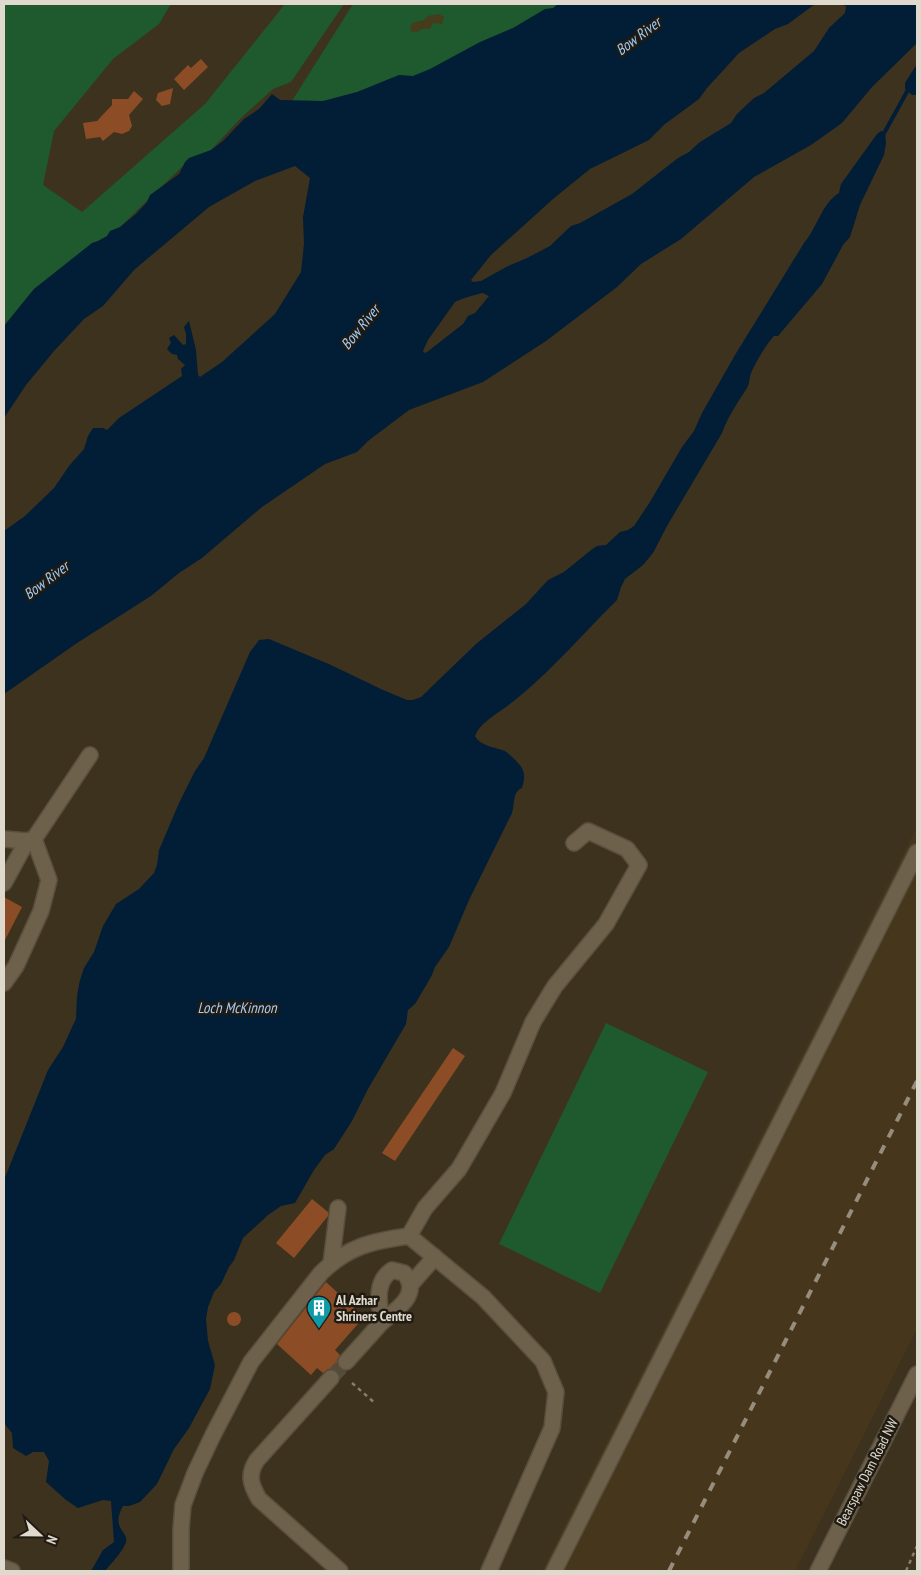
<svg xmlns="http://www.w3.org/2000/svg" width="921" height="1575" font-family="'PT Sans Narrow',sans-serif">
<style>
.built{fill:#46371c}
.green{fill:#1f592e}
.sand{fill:#443c1b}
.water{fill:#021d36;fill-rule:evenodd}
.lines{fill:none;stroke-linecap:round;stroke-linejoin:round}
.stream{stroke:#021d36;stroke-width:4}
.building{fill:#8c4d26}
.minor-tunnel{stroke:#554b38;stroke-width:15;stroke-dasharray:15 8;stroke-linecap:butt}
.minor-casing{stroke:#594f3e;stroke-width:18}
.path{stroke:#877e6e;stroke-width:2.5;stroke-dasharray:4 4;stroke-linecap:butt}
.minor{stroke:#6d614b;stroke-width:15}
.rail{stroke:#968d7d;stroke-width:4;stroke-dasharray:9 9;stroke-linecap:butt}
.labels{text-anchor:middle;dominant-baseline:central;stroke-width:5;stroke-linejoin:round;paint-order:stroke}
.poi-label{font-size:14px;font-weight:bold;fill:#e0d9cd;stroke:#201b12;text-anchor:start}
.street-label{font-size:14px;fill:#e0d9cd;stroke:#201b12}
.water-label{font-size:15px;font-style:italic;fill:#a1ccf9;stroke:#201b12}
</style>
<rect width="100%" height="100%" fill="#3d321e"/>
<polygon class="built" points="917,827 917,1329 795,1571 542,1571"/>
<g class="green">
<polygon points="4,4 171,4 159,24 113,59 54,131 43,185 82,212 205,104 285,4 344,4 291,82 273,89 241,118 211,150 183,166 120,227 34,289 4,326"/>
<polygon points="353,4 582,4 387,99 285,112"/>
<polygon points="606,1023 708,1072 600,1293 499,1244"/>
</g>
<polygon class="sand" points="439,14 444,17 442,24 433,23 430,29 422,29 417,32 412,32 410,29 412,23 424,20 428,16"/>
<g class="water">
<path d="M558 4H815L788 24 775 29 739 53 707 88 699 99 665 124 649 140 590 169 553 199 491 255 471 280 473 282 481 281 508 266 527 258 550 246 571 226 580 223 632 194 678 158 689 152 700 142 731 123 737 114 754 98 764 93 814 51 829 28 845 13 846 6 840 4H917V43L872 87 842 123 811 145 754 177 681 239 641 264 617 287 546 341 483 382 409 410 368 441 357 452 325 464 262 507 202 558 179 573 151 596 77 643 4 694V531L25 516 54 488 69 466 84 449 88 436 93 428H103L107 430 119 418 182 376 181 369 185 365 178 359 177 355 172 354 167 349 171 343 169 338 174 335 183 345 186 344V334L184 327 189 321 196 350 198 375 200 377 222 362 275 314 301 272 304 244 303 217 310 178 295 166 255 181 209 207 134 270 103 306 84 319 54 351 26 385 4 418V326L34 289 92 243 98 241 107 236 110 231 120 227 136 214 147 202 150 195 179 174 185 162 189 158 211 150 223 141 244 119 259 109 272 94 280 100 323 101 357 92 399 75 413 76 430 69 480 42 513 28 545 9 553 8ZM483 293 489 296 475 313 468 316 463 324 427 352 424 353 423 351 428 340 455 302C460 299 477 294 483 293Z"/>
<polygon points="917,64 917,95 912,95 905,89 905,83"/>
<path d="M881 131 885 132 886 143 884 155 860 205 850 237 843 245 822 284 778 336H774C765 346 757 360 751 373 749 378 750 383 747 388 738 402 728 416 722 433L667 526 653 553 643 565 625 579 621 587 617 600 603 614C572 646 541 681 506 707 495 715 480 723 475 736 479 745 493 747 502 750 506 751 509 754 512 757 523 767 527 773 522 788 512 792 515 804 512 813L469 900 449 947 435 967 431 977 415 1004 408 1010 406 1024 368 1089 352 1121 334 1149 325 1155 314 1170 295 1203 281 1206 268 1215 243 1238 234 1260 229 1267 221 1284 214 1292 208 1307 206 1319 208 1341 215 1365 210 1389 189 1428 174 1449 157 1484 140 1502 129 1506H123C110 1529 129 1531 126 1542 124 1550 110 1565 105 1571H91L103 1550 114 1542 111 1501 103 1500 78 1508 66 1500 46 1482 49 1461 44 1452H33L26 1456 13 1448 12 1433 4 1423V1180L48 1070 63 1047 73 1025 76 1019 77 996 80 980 84 968 94 952 103 926 116 904 139 889 154 873 157 865 159 850 179 803 195 771 204 758 250 652 259 640 269 639 331 665 383 690 407 700H413L421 697 476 644 526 604 548 580 564 572 591 550 597 546 606 545 620 532 628 530 634 526 650 502 682 447 694 431 702 413 735 355 804 243C817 228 822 203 839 193L841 184 877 134Z"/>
</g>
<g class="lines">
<polyline class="stream" points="882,137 909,88"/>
</g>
<g class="building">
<polygon points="201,59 208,67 184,90 174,79 188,65 191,68"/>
<polygon points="173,88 170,104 162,106 156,100 158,93"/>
<polygon points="134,91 143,99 129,115 132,126 129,131 122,134 114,132 103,141 100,137 86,139 83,123 97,121 112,105 112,99 128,99"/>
<polygon points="4,897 22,907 4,942"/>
<polygon points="453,1048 465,1056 395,1161 382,1153"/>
<polygon points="312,1199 328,1212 328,1216 294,1258 276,1243"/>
<polygon points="326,1282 364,1317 335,1350 340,1355 337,1360 338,1366 333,1369 328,1369 323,1373 317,1368 311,1375 277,1344"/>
<circle cx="234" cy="1319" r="7"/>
</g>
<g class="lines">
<polyline class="minor-tunnel" points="331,1378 346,1362"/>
<defs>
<g id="minor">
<polyline points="4,839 27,841 34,839 49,880 41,911 16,966 4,983"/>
<polyline points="34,839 90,755"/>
<polyline points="4,883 27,841"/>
<polyline points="409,1236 425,1208 459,1169 503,1093 533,1022 555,986 606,924 639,865 627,849 588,831 574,843"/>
<polyline points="331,1264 338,1208"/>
<path d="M392 1270 404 1273C422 1294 396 1310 382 1322 379 1304 374 1282 392 1270Z"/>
<polyline points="411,1284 435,1257"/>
<polyline points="346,1362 382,1322"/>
<path d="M331 1378 257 1460C247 1475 251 1485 259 1499L340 1571"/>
<polyline points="4,1568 12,1571"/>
<path d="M181 1571V1529L183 1505 195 1473 213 1435 251 1362 321 1273C348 1246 373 1241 409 1236L483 1297 543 1361 556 1392 552 1428 489 1571"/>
<polyline points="554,1571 917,852"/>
<polyline points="818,1571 917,1374"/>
</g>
</defs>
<use href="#minor" class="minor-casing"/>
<g class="path">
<polyline points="352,1383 376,1404"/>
<polyline points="906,1571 917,1546"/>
</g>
<use href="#minor" class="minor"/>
<polyline class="rail" points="669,1571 917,1081"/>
</g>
<defs>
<symbol id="building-pin" viewBox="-11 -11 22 30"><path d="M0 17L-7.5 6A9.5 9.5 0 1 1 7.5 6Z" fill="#0f9aa8" stroke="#201b12"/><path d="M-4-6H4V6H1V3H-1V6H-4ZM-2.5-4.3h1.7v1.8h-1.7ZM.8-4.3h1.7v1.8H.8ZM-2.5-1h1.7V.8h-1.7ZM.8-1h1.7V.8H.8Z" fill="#fff"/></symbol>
</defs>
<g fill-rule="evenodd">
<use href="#building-pin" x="305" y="1294" width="28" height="38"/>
</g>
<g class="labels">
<g class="poi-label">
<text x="336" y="1300">Al Azhar<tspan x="336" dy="16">Shriners Centre</tspan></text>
</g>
<g class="street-label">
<text transform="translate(867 1472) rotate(-63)">Bearspaw Dam Road NW</text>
</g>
<g class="water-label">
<text transform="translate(638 36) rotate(-37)">Bow River</text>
<text transform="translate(360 327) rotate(-51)">Bow River</text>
<text transform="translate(46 580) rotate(-37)">Bow River</text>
<text x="237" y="1007">Loch McKinnon</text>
</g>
</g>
<rect width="921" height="1575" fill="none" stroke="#e0d9cd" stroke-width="10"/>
<g transform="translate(40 1535) rotate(112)" stroke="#201b12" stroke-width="4" paint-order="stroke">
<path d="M0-4L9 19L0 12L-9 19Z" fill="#e0d9cd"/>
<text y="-8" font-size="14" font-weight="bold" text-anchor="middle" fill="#e0d9cd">N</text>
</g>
</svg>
